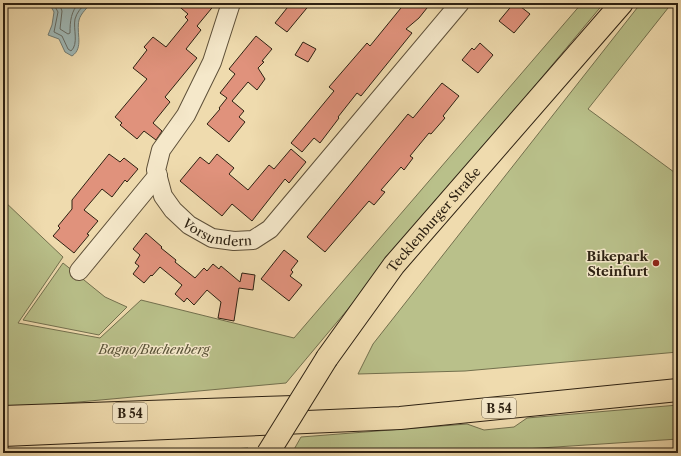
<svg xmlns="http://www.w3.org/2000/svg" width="681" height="456" font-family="'Libre Caslon Text',serif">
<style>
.green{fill:#b9c08a;stroke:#73704e}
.water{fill:#9fb8b6;stroke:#717c74}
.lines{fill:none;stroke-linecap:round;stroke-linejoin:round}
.shore{stroke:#666c64;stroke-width:1}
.building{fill:#e0927c;stroke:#2d2112}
.minor-casing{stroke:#5e5039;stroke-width:20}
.major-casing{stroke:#2d2112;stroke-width:24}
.highway-casing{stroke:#2d2112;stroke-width:24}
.minor{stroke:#f5e8ca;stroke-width:18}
.major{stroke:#efdbae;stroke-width:22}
.highway{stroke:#efdbae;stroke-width:22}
.major-bridge-casing{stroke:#2d2112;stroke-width:24;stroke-linecap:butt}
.major-bridge{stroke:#efdbae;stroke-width:22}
.poi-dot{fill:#8f2418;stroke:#f5e8ca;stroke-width:1.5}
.labels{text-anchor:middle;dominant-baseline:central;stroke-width:3;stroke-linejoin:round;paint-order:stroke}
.shield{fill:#f5e8ca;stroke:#695d49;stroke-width:1}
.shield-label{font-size:12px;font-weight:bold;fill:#2d2112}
.street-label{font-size:13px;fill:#2d2112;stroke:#f5e8ca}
.poi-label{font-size:13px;font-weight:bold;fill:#2d2112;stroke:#f5e8ca;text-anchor:end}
.park-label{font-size:13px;font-style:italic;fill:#575136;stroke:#f5e8ca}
</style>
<rect width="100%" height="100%" fill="#efdbae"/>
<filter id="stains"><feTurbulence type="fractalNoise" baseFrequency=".005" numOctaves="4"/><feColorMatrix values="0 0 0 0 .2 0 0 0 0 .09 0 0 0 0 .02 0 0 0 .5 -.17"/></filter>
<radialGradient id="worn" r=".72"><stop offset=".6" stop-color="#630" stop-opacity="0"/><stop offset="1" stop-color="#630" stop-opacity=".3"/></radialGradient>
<g class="green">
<polygon points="582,3 604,3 286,383 24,407 3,407 3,200 63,257 18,323 100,338 141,300 294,338"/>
<polygon points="641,3 672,3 588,109 678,175 678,352 465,371 358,374 373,344"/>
<polygon points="63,263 105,297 127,307 99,335 23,320"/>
<polygon points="678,405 678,439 464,453 292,453 301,437 467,424 484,430 514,427 527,418"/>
<polygon points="248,448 246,453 173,453"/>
</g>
<path class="water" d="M49 3H92C87 8 81 13 79 20 76 33 84 48 72 56L65 52 59 39 48 35 52 25 54 12Z"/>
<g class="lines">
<g class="shore">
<path d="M53 3 58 12 54 32 62 36 68 49 71 51C79 44 73 29 75 19 77 12 81 8 86 3"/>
<path d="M59 3 62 11 60 29 68 34 70 33C70 21 71 11 79 3"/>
</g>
</g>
<g class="building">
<polygon points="175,3 216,3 197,26 201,30 186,49 197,58 165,97 170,102 153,123 162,131 156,140 144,131 137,139 120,125 122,123 115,117 147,79 133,68 147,50 144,47 153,37 166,47 188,20 185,17 188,14"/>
<polygon points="291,3 311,3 287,32 275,23"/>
<polygon points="405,3 431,3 419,18 406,29 412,33 361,96 357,93 338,117 339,118 320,143 314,138 302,152 291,143 334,91 329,87 367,43 370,46"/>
<polygon points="514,3 516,3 530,14 514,33 499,21"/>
<polygon points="256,36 272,49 262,61 264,62 258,68 265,79 257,90 248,82 232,101 244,111 239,117 245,122 229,142 207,124 220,109 219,108 227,98 220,93 235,74 229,69"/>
<polygon points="303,42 316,49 308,62 295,55"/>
<polygon points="480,43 493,55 478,73 462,60 472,48 474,50"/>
<polygon points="442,83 459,96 443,116 445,118 431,134 429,133 410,156 413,158 404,170 401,167 381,190 385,192 374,205 369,201 325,252 307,237 408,114 413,118"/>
<polygon points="291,149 306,162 289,183 285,179 252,221 232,204 222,216 180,181 200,157 209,164 217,154 234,168 229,174 248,190 269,165 274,169"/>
<polygon points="109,154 120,162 124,158 138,169 127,182 125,180 112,197 102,189 84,210 98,221 87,234 89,235 74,253 53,236 60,228 58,226 72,209 72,200"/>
<polygon points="146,233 162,247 161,248 176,260 175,262 195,278 204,268 207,271 213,264 219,269 221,266 240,282 242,273 255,275 253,290 239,288 234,321 218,318 221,302 207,290 194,305 187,298 184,302 175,294 182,285 160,267 152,276 151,275 144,283 133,274 139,266 135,263 140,255 133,249"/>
<polygon points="284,250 298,261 291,270 293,272 290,276 302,285 289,301 261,279"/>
</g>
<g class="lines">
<defs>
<g id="minor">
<path id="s1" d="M231 3 212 62 186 115 161 150 156 170 163 196 173 210 189 225 212 238 234 241 253 240 270 229 460 3"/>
<polyline points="79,271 158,175"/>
</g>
<g id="major">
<path id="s2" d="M327 358 394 265 622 3"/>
</g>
<g id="highway">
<polyline points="3,417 294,407"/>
<polyline points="3,435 400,418 678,390"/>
</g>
</defs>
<use href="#minor" class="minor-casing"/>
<use href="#major" class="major-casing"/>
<use href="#highway" class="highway-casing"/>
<use href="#minor" class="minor"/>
<use href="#major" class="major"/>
<use href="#highway" class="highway"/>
<defs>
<polyline id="major-bridge" points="268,453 327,358"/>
</defs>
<use href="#major-bridge" class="major-bridge-casing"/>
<use href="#major-bridge" class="major-bridge"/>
</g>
<circle class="poi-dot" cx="656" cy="263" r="4"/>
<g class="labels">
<g class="shield">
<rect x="482" y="398" width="34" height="20" rx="3"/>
<rect x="113" y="403" width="34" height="20" rx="3"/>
</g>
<g class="shield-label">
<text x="499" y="408">B 54</text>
<text x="130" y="413">B 54</text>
</g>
<g class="street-label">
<text stroke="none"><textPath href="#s2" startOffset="175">Tecklenburger Straße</textPath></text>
<text stroke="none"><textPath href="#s1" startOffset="281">Vorsundern</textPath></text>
</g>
<g class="poi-label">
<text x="648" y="256">Bikepark<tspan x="648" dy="15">Steinfurt</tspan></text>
</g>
<g class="park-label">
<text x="154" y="349">Bagno/Buchenberg</text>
</g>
</g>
<rect width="681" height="456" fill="none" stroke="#efdbae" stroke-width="16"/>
<rect x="4" y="4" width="673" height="448" fill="none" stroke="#2d2112" stroke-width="2"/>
<rect x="8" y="8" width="665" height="440" fill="none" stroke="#2d2112"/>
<rect width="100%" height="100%" filter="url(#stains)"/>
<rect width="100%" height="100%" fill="url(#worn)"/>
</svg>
